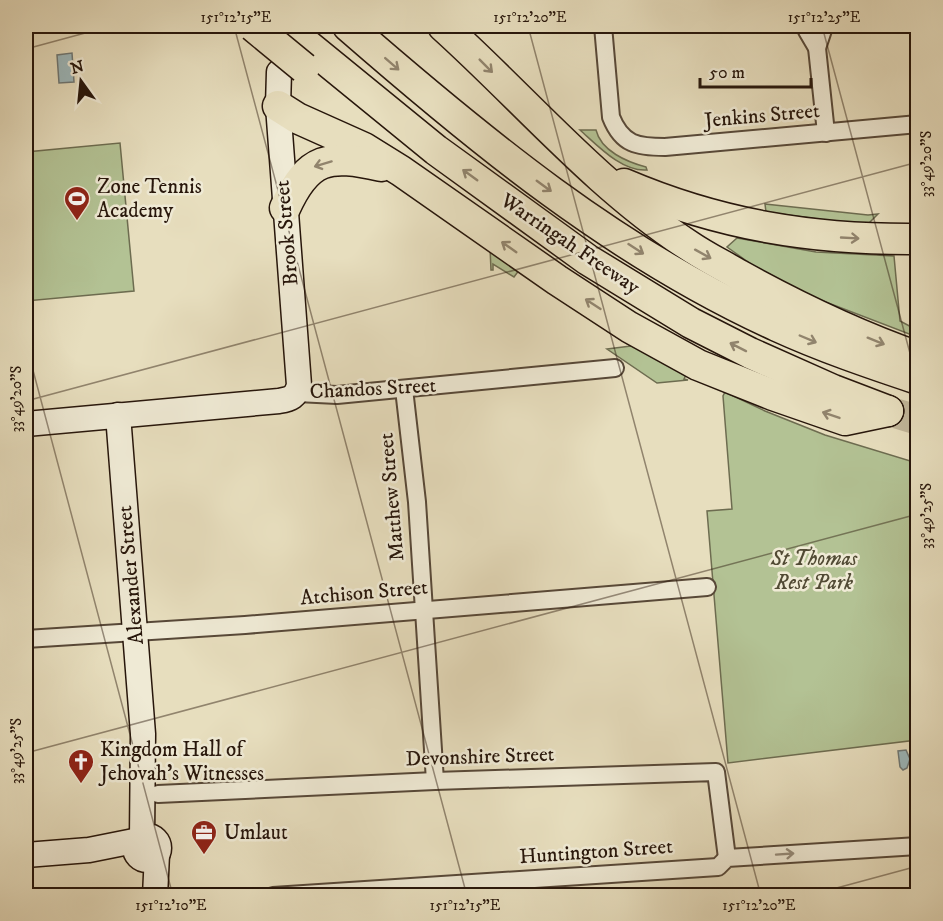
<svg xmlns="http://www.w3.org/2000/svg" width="943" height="921" font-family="'IM FELL DW Pica',serif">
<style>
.green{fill:#b3c294;stroke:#6d6c50;stroke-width:1.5}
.water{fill:#9db9bd;stroke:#6e7876;stroke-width:1.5}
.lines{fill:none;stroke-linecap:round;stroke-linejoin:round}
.highway-tunnel{stroke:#c1b69a;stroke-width:30;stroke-dasharray:30 15;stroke-linecap:butt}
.street-casing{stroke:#574838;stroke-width:20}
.secondary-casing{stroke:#27160b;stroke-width:27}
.highway-casing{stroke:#27160b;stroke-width:33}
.street{stroke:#efead5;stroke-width:16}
.secondary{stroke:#efead5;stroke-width:24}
.highway{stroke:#e7debe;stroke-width:30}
.highway-bridge-casing{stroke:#27160b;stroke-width:33;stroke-linecap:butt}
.highway-bridge{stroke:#e7debe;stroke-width:30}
.oneway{stroke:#91846d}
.oneway2{stroke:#958b7a}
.ticks{fill:none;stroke:#27160b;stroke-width:1.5;stroke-opacity:0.45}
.labels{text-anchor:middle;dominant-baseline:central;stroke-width:5;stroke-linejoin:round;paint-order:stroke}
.street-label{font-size:21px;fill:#27160b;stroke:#efead5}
.poi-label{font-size:21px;fill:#27160b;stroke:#efead5;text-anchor:start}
.park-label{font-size:21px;font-style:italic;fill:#514a34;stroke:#efead5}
.neatline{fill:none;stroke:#27160b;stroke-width:2}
.ticks-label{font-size:15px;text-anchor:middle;fill:#27160b}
</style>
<rect width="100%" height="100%" fill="#e7debe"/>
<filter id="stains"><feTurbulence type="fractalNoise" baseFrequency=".00333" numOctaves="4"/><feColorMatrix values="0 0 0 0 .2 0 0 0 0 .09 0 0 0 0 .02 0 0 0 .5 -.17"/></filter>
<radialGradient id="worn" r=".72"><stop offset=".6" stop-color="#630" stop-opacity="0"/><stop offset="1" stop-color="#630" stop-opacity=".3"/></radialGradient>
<g class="green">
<path d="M580 130H596C601 151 627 162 646 167L647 170C622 172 598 146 580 130Z"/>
<polygon points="120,143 134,291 26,301 26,152"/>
<polygon points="765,204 868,215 878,214 868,224 854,224 766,212"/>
<polygon points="737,238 816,252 894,256 900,321 917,330 917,337 810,296 762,272 727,247"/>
<polygon points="490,248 520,269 514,277 493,264 493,270 491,270"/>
<polygon points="611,325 687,373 684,379 688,380 657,383 607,349 631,346 607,331"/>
<polygon points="725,392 765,411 825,435 917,463 917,740 728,763 707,511 732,509 723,396"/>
</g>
<g class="water">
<polygon points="72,53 74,82 59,83 57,55"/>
<polygon points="906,750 910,759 907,768 903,770 900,767 898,751"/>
</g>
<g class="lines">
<polyline class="highway-tunnel" points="888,411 918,420"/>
<defs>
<g id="street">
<path d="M603 26 611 117C622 145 638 147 665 147L918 124"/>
<polyline points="807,26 807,31 817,48 826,133"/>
<polyline points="817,48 823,30 823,26"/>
<polyline points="404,389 417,502 435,781"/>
<polyline points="297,393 337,395 615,368"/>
<polyline points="26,639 245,625 707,587"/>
<polyline points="158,794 435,781 716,772 727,858"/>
<polyline points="273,896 718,867 727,858 918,846"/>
</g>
<g id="secondary">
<polyline points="118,415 143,734 142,838"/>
<path d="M26 424 279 401C291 399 296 397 299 385L278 106 279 72"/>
<circle cx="147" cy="848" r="12"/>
<polyline points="26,855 89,850 139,840"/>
<polyline points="155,896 157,854"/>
</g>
<g id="highway">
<polyline points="284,26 436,150 588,260 691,323 750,353 833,390 888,411"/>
<path d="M348 26C480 141 616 253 777 326 823 347 870 363 918 379"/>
<path d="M443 26C523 98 597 186 688 245 704 256 722 265 739 275 797 307 855 335 918 357"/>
<polyline points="278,106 297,118 364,148 401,171 557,280 629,327 698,365 773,395 845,420 888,411"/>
<path d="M624 184C720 225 813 240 918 239"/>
<path d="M285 208C308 157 329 154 381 166"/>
</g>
</defs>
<use href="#street" class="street-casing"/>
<use href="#secondary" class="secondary-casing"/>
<use href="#highway" class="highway-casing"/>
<use href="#street" class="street"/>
<use href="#secondary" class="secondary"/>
<use href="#highway" class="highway"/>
<defs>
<polyline id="highway-bridge" points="253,26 304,68"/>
</defs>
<use href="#highway-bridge" class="highway-bridge-casing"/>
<use href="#highway-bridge" class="highway-bridge"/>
</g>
<defs><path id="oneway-shaft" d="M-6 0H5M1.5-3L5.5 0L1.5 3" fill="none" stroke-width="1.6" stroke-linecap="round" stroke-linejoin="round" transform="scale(1.5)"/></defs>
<g class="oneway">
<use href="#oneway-shaft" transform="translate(392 64) rotate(41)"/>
<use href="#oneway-shaft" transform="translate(486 66) rotate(45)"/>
<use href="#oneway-shaft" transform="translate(323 164) rotate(163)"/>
<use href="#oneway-shaft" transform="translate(470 175) rotate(-144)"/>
<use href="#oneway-shaft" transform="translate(544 186) rotate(36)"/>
<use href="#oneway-shaft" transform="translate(850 238) rotate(3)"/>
<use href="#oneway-shaft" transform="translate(509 247) rotate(-145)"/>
<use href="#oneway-shaft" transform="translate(636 249) rotate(33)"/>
<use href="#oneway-shaft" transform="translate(703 254) rotate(29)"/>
<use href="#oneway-shaft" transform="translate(593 304) rotate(-147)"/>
<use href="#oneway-shaft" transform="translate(808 339) rotate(23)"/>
<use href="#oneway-shaft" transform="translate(876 341) rotate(22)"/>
<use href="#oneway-shaft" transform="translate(738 347) rotate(-153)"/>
<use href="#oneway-shaft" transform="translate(831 415) rotate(-161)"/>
</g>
<use class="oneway2" href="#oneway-shaft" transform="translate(785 854) rotate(-4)"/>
<path class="ticks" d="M234 26 467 896M528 26 761 896M822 26 918 383M26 49 111 26M26 344 173 896M26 401 918 162M26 753 918 514M807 896 918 866"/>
<defs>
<symbol id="stadium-pin" viewBox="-11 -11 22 30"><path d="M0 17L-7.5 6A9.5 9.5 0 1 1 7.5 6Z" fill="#8f2418" stroke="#efead5"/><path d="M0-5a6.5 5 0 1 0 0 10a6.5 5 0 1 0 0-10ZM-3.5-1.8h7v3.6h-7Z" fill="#fff"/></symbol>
<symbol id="church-pin" viewBox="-11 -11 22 30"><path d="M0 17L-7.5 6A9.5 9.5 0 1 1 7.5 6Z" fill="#8f2418" stroke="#efead5"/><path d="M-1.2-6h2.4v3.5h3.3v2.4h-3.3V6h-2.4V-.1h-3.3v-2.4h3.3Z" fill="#fff"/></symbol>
<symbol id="office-pin" viewBox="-11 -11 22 30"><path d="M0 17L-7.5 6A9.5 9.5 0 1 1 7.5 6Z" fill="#8f2418" stroke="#efead5"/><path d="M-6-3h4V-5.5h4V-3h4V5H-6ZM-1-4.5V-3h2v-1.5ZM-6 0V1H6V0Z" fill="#fff"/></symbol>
</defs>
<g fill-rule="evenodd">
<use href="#stadium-pin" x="62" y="184" width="30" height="40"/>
<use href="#church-pin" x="66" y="747" width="30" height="40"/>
<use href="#office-pin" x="189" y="818" width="30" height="40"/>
</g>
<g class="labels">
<g class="street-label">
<text transform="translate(762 116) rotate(-5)">Jenkins Street</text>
<text transform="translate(287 233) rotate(-95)">Brook Street</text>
<text transform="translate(570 244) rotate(34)">Warringah Freeway</text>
<text transform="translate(373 389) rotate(-3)">Chandos Street</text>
<text transform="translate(392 497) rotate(-95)">Matthew Street</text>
<text transform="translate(131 575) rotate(-95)">Alexander Street</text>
<text transform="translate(364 593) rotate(-5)">Atchison Street</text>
<text transform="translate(480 757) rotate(-2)">Devonshire Street</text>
<text transform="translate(596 852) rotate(-4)">Huntington Street</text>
</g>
<g class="poi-label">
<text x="97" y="187">Zone Tennis<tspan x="97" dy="24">Academy</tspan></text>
<text x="100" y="750">Kingdom Hall of<tspan x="100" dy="24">Jehovah's Witnesses</tspan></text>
<text x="224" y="833">Umlaut</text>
</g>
<g class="park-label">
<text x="814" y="559">St Thomas<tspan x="814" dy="24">Rest Park</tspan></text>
</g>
</g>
<rect width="943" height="921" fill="none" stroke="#e7debe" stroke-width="66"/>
<g transform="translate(81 81) rotate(345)" stroke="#efead5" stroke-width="4.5" paint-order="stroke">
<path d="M0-4.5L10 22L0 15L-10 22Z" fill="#27160b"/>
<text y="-9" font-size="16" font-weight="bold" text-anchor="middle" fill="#27160b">N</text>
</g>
<path d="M700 78v9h111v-9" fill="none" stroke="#27160b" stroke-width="3"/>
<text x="709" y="78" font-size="18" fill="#27160b" stroke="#efead5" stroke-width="4.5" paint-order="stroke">50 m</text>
<rect x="33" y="33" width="877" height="855" class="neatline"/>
<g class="ticks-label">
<text x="236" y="22">151°12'15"E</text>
<text x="530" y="22">151°12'20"E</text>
<text x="824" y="22">151°12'25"E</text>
<text transform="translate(926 164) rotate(-90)" y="5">33°49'20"S</text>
<text transform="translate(16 399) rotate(-90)" y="5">33°49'20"S</text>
<text transform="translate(926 516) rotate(-90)" y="5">33°49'25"S</text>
<text transform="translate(16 751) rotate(-90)" y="5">33°49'25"S</text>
<text x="171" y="910">151°12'10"E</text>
<text x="465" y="910">151°12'15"E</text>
<text x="759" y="910">151°12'20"E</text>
</g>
<rect width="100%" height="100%" filter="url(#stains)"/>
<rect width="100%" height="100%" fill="url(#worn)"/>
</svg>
